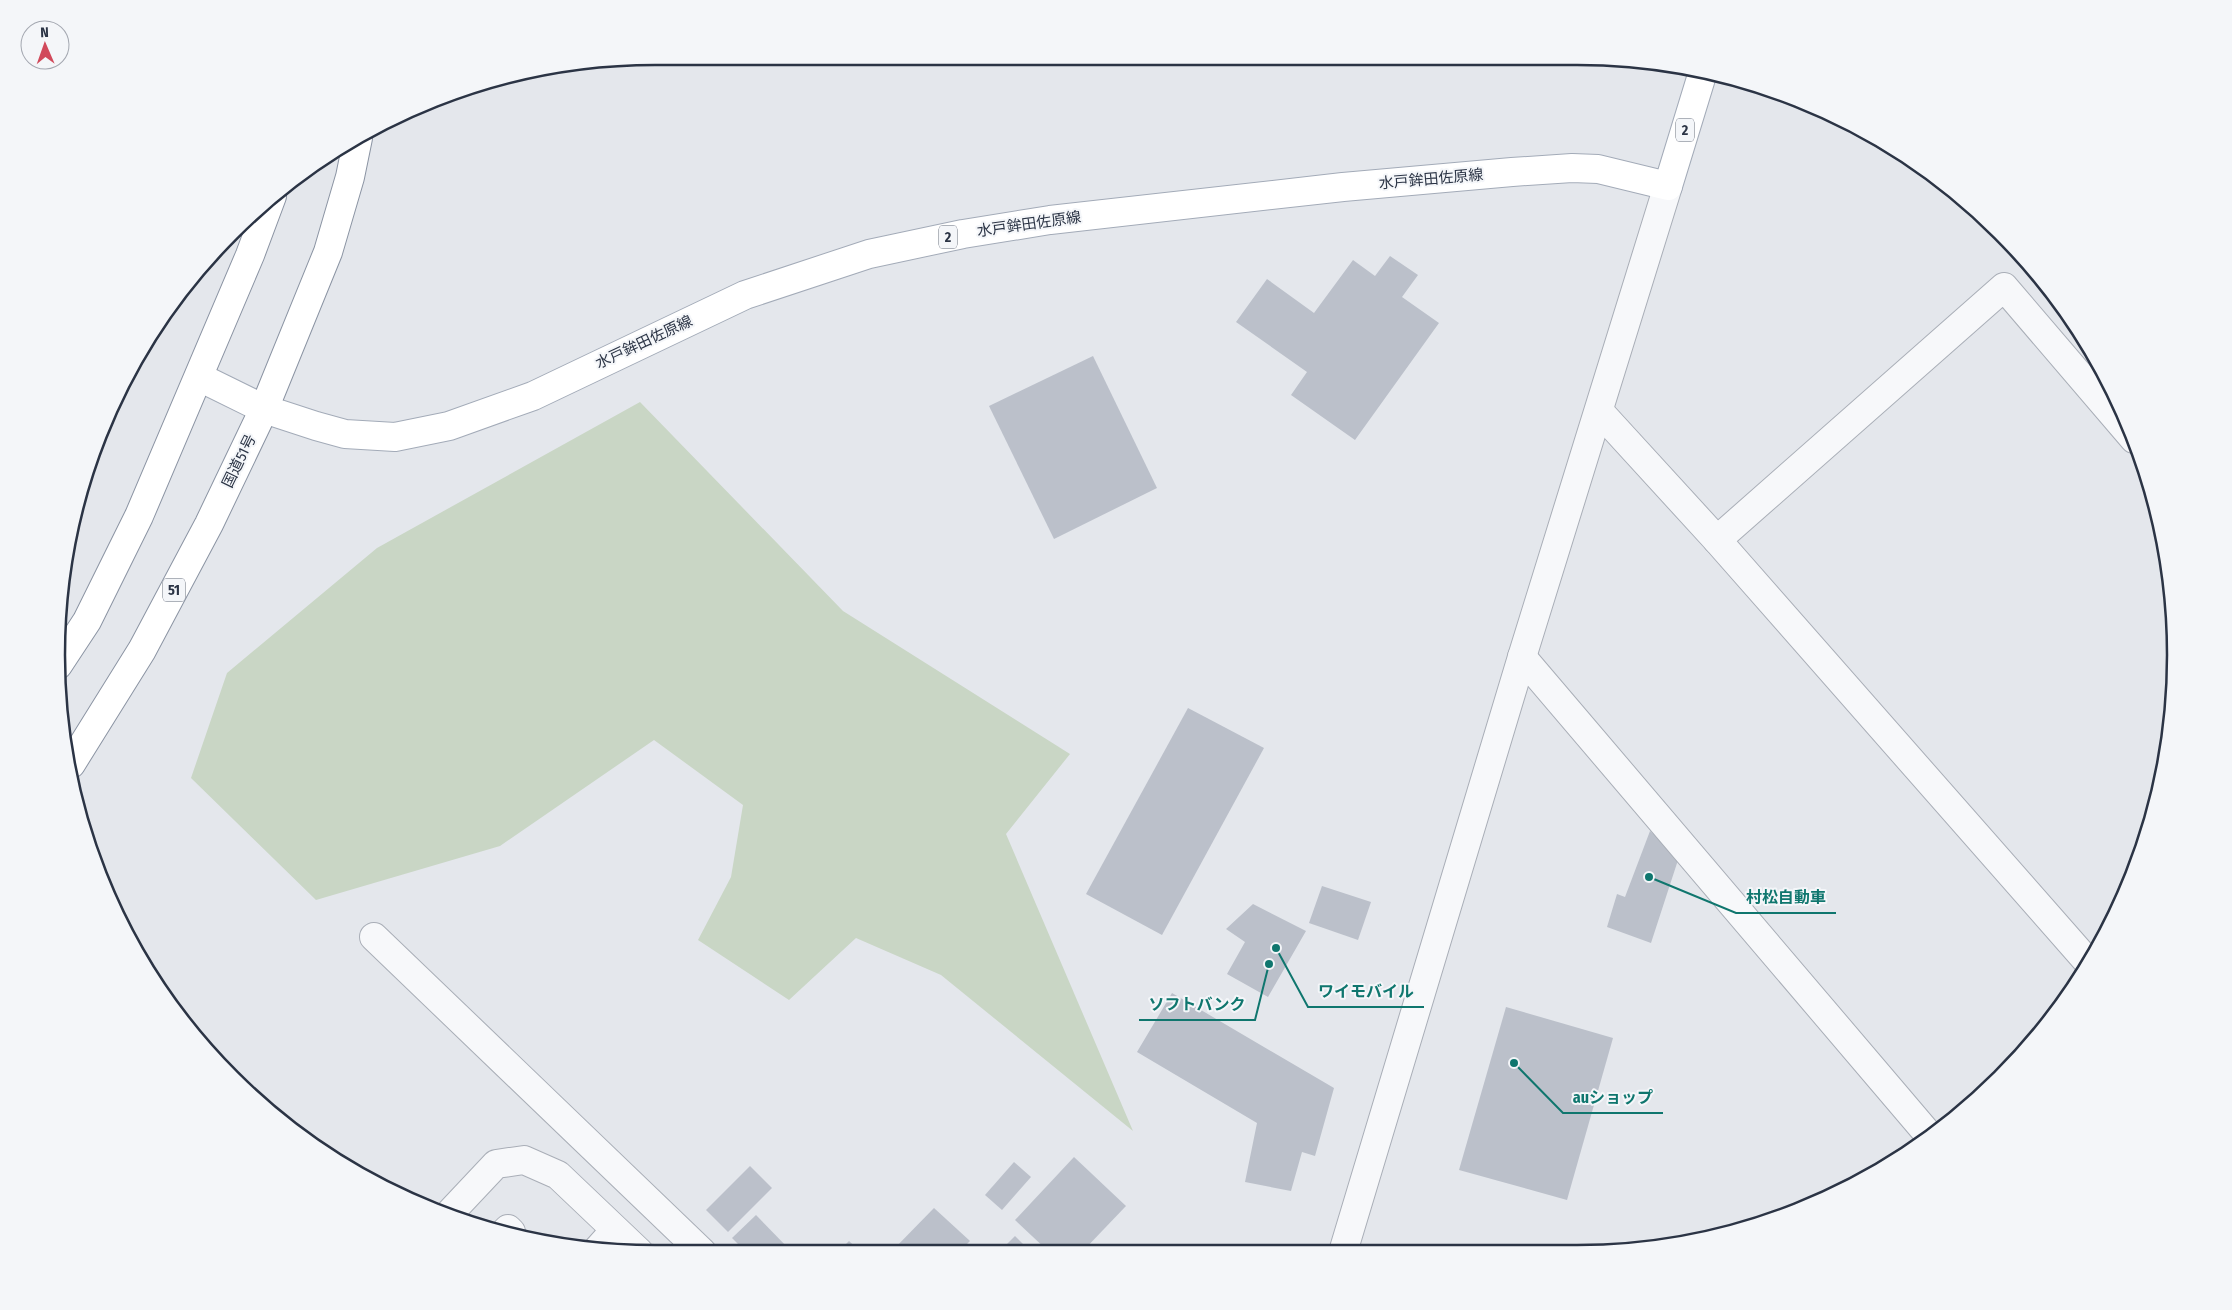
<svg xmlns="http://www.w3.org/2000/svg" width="2232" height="1310" font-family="'Fira Sans Condensed','Noto Sans JP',sans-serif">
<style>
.green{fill:#c9d6c5}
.building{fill:#bbc0ca}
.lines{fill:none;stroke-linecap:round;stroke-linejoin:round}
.minor-casing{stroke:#a9aeb7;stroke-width:30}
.major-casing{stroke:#a3abb8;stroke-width:30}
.highway-casing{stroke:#8b94a3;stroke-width:30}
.minor{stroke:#f7f8fa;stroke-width:28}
.major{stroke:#fff;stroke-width:28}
.highway{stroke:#fff;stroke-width:28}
.labels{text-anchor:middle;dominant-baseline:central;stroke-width:4;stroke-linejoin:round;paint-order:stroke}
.shield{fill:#f4f6f9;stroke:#676e7b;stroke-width:1}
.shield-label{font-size:14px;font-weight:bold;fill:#2b3445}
.street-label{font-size:15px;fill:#2b3445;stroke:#f4f6f9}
.rim{fill:none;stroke:#2b3445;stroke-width:2.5}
.leader{fill:none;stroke:#0f766e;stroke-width:2}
.callout-dot{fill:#0f766e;stroke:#f4f6f9;stroke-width:2}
.callout-label{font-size:16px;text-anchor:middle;font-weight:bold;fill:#0f766e;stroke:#f4f6f9;stroke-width:4;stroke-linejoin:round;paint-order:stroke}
</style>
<rect width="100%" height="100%" fill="#e4e7ec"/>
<polygon class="green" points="640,402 843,611 1070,754 1006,834 1133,1131 941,975 856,938 789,1000 698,940 731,877 743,805 654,740 500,846 316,900 191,778 227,673 377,548"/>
<g class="building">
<polygon points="1390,256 1418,275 1402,297 1439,323 1355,440 1291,395 1307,372 1236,322 1267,279 1314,313 1353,260 1375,276"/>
<polygon points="1093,356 1157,488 1054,539 989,406"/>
<polygon points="1188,708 1264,748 1162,935 1086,894"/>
<polygon points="1650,831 1679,857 1651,943 1607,927 1617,894 1625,897"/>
<polygon points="1322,886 1371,902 1358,940 1309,923"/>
<polygon points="1253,904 1306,931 1268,997 1227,974 1245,942 1226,929"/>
<polygon points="1172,993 1334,1088 1315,1156 1302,1152 1291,1191 1245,1182 1257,1123 1137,1052"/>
<polygon points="1506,1007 1613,1038 1567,1200 1459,1170"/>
<polygon points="1074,1157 1126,1206 1082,1252 1049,1252 1015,1220"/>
<polygon points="1014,1162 1031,1177 1002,1210 985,1195"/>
<polygon points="750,1166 772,1188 728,1232 706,1210"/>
<polygon points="934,1208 970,1241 959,1252 891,1252"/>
<polygon points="756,1215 792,1252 746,1252 732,1238"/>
<polygon points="1015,1236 1031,1252 999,1252"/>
<polygon points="849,1241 861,1252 838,1252"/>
</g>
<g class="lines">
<defs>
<g id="minor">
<polyline points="1599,411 1717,540 2088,962"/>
<polyline points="1717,540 2004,287 2134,439"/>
<polyline points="1522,657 1928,1134"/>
<polyline points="374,937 702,1252"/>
<polyline points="448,1215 496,1164 524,1160 558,1175 639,1252"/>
<polyline points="506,1231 508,1229 511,1232"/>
<polyline points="598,1249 615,1230"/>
<polyline points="1343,1252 1522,657 1668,186"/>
</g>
<polyline id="major" points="199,377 264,409 316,426 345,434 395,437 449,426 533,396 745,295 869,254 963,234 1050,220 1343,187 1512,172 1572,168 1598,169 1668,186 1702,75"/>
<g id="highway">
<polyline points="58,665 87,621 139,516 250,255 272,196"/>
<polyline points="71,764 142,650 209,524 264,409 328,252 350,177 358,138"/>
</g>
</defs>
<use href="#minor" class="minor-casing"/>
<use href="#major" class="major-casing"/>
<use href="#highway" class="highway-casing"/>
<use href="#minor" class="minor"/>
<use href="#major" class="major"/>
<use href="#highway" class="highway"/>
</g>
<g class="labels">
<g class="shield">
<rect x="1676" y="118.5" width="18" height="23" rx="4"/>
<rect x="939" y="225.5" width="18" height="23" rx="4"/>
<rect x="163" y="578.5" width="22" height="23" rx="4"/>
</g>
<g class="shield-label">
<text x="1685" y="130">2</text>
<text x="948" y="237">2</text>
<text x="174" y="590">51</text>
</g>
<g class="street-label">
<text transform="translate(1431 179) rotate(-5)">水戸鉾田佐原線</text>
<text transform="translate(1029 224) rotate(-8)">水戸鉾田佐原線</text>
<text transform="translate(644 342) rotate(-25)">水戸鉾田佐原線</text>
<text transform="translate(239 461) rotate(-64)">国道51号</text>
</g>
</g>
<path d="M0 0H2232V1310H0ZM655 65H1577A590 590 0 0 1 2167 655V655A590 590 0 0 1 1577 1245H655A590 590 0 0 1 65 655V655A590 590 0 0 1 655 65Z" fill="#f4f6f9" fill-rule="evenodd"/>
<path class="rim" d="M655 65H1577A590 590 0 0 1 2167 655V655A590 590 0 0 1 1577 1245H655A590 590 0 0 1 65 655V655A590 590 0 0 1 655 65Z"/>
<path class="leader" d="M1649 877L1736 913H1836M1276 948L1308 1007H1424M1269 964L1255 1020H1139M1514 1063L1563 1113H1663"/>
<g class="callout-dot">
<circle cx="1649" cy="877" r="5"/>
<circle cx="1276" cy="948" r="5"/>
<circle cx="1269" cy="964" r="5"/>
<circle cx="1514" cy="1063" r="5"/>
</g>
<g class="callout-label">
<text x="1786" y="903">村松自動車</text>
<text x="1366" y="997">ワイモバイル</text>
<text x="1197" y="1010">ソフトバンク</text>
<text x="1613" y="1103">auショップ</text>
</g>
<g transform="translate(45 45) rotate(358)"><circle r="24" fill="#f4f6f9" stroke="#a4a8b1"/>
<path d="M0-4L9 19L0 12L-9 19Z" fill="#d1495b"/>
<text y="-8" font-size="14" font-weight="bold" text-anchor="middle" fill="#2b3445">N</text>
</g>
</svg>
